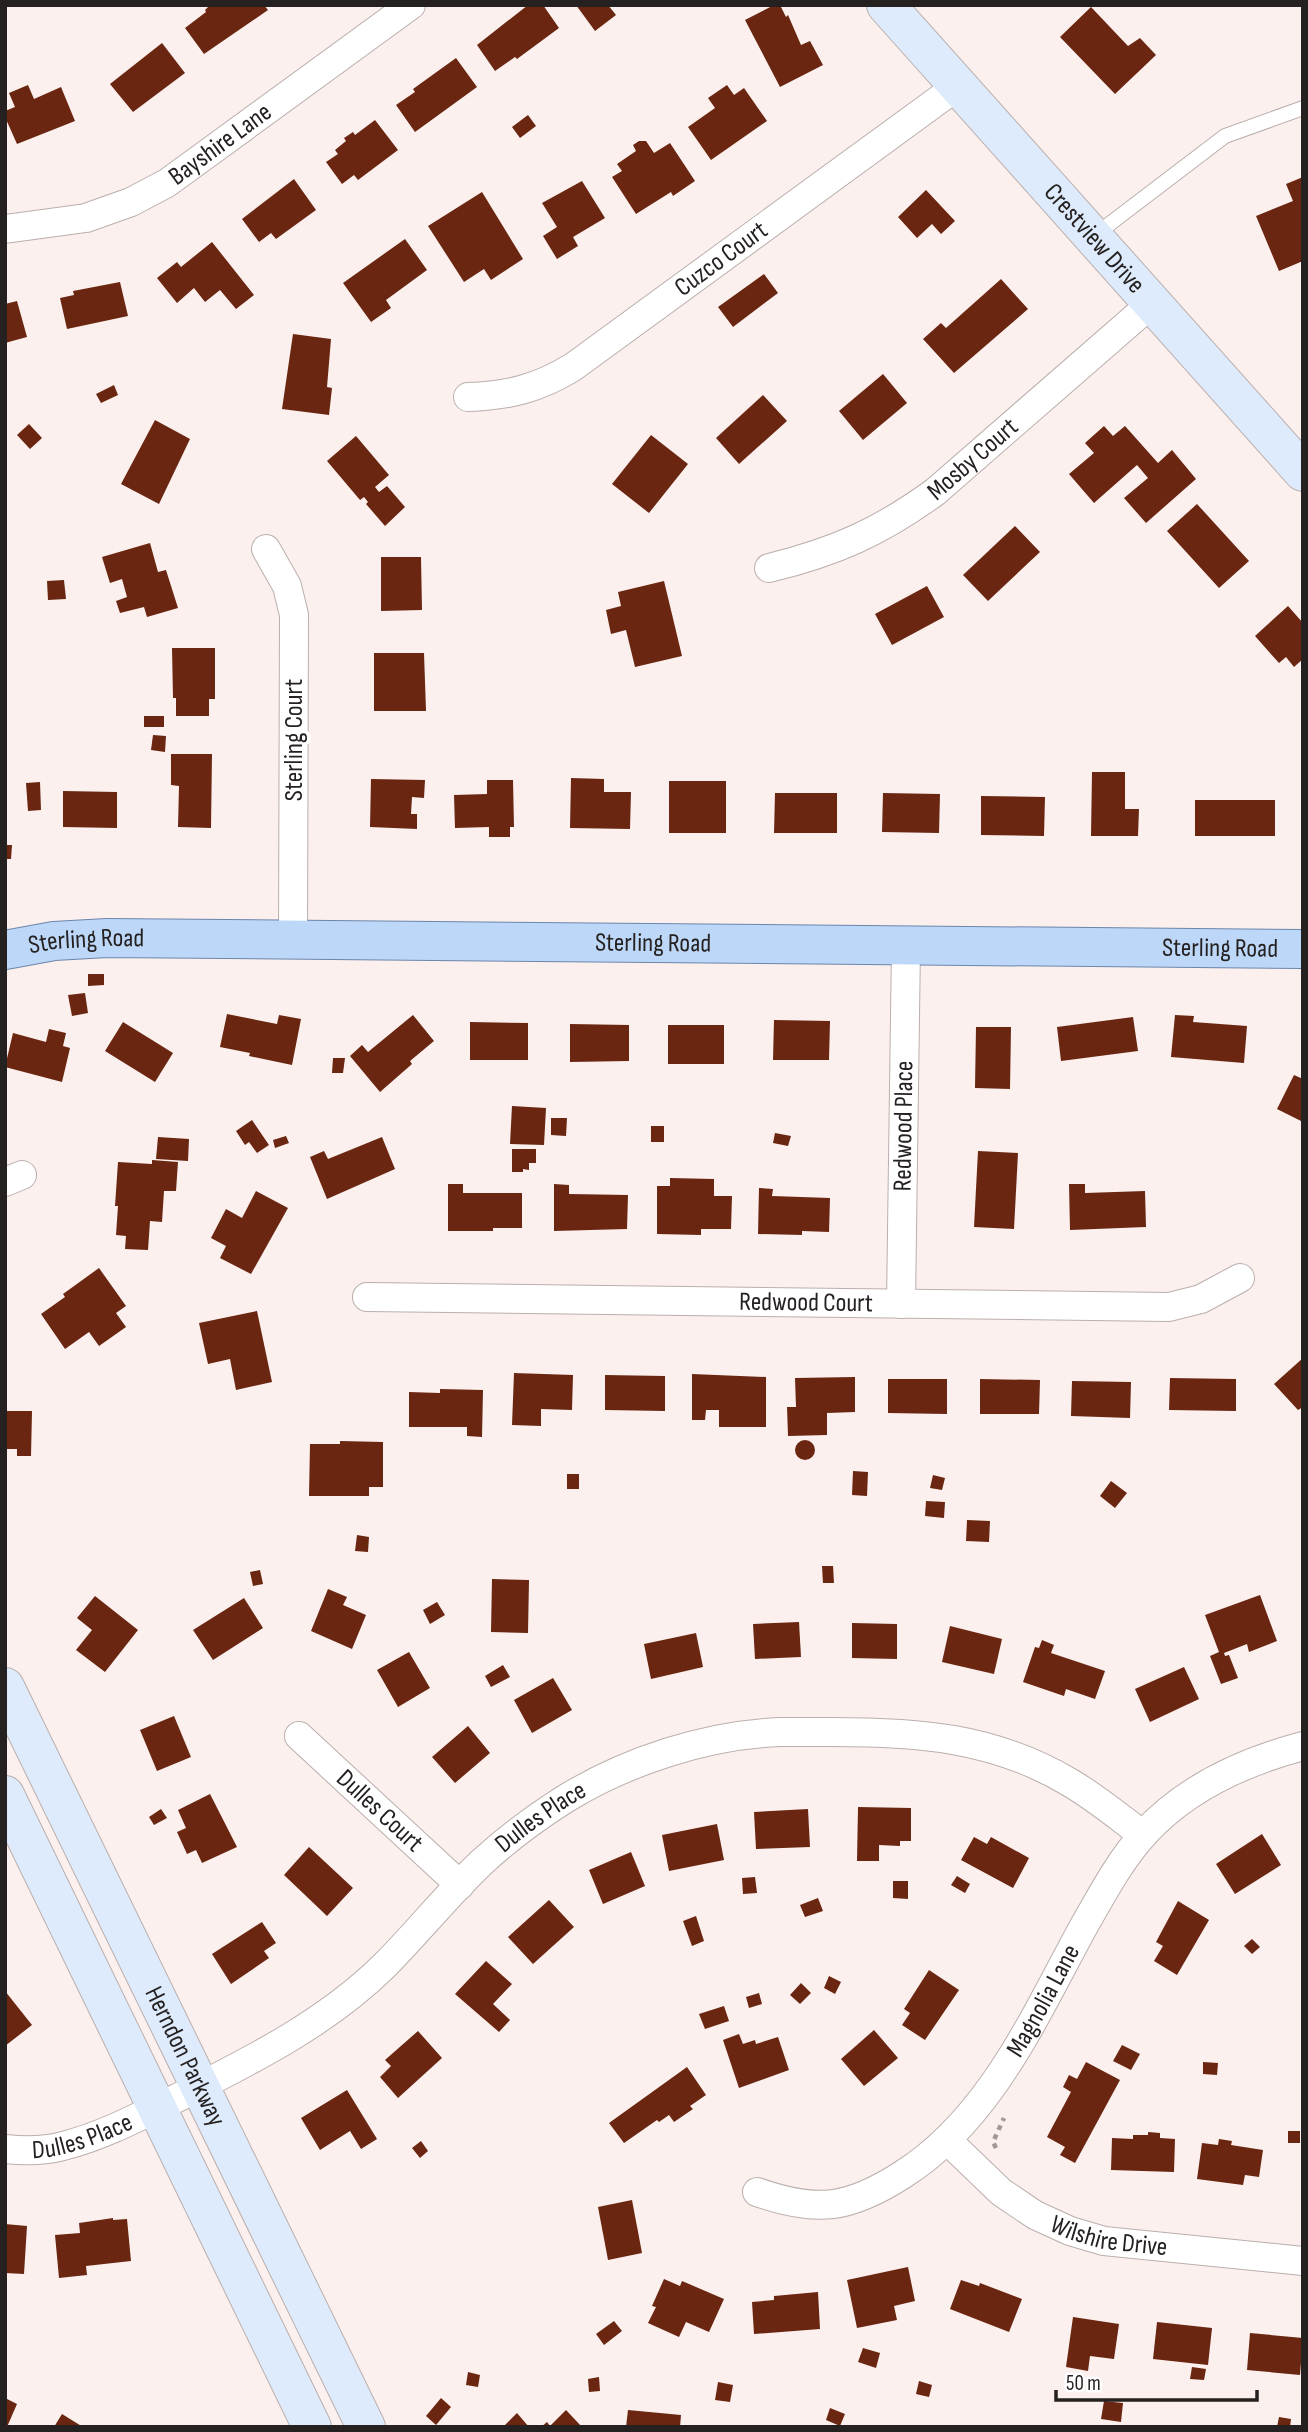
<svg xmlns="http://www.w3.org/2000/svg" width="1308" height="2432" font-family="'Sofia Sans Condensed',sans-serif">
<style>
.building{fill:#6a2610}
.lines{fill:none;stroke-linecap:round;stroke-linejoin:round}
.lane-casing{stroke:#baafac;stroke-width:16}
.street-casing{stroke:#baafac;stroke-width:30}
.secondary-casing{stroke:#baafac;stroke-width:40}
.primary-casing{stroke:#6b86aa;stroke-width:40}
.path{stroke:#a19997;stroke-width:4.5;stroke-dasharray:5 5;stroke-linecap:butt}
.lane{stroke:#fff;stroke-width:14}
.street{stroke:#fff;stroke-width:28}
.secondary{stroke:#deebfc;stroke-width:38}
.primary{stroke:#bdd7f8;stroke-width:38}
.labels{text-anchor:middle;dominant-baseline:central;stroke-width:7;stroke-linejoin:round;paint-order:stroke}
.street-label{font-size:26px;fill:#252120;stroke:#fff}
</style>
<rect width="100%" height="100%" fill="#fbf0ed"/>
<g class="building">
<polygon points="210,5 264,5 268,10 204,54 185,28 206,12 205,10"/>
<polygon points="528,5 543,5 559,28 517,59 515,57 495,71 477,45"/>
<polygon points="576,5 608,5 616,15 595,31"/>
<polygon points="774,5 780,5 786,17 788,15 801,45 810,41 823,65 780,87 745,20"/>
<polygon points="1091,7 1128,46 1140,38 1156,55 1115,94 1060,37"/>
<polygon points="162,43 185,73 133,112 110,84"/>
<polygon points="456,58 477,87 415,132 396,105 415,92 413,89"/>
<polygon points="28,85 34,99 61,87 75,121 17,144 5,117 5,111 15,107 9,93"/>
<polygon points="727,85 734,95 744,88 767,121 711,160 688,127 715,108 708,98"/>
<polygon points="528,115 536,126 520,138 512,127"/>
<polygon points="375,120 398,150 358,180 354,175 342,184 326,162 338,154 335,150 346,141 344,138 353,132 355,135"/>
<polygon points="639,141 646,141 654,153 670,143 695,181 673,196 671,192 636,214 612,177 622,171 617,164 636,151 633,145"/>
<polygon points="1303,177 1303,261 1279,271 1256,216 1293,201 1286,184"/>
<polygon points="294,179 316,210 276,239 271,233 259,242 242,219"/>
<polygon points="582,181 605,218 573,237 578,246 557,259 543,236 557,227 542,203"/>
<polygon points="926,190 955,221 941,234 932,224 917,238 898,217"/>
<polygon points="482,192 523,259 491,280 484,269 464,282 428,226"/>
<polygon points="405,239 427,270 386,300 391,308 371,322 343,283"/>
<polygon points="212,242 254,295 236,309 220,290 205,302 194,288 177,303 157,278 177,262 181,267"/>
<polygon points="764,274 778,293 733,327 718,307"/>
<polygon points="1001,279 1028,309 954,373 923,339 941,323 946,328"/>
<polygon points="120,282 128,316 67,329 60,298 74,295 73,291"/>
<polygon points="17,301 27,337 5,343 5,304"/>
<polygon points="293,334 331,339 327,387 332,388 329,415 282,409"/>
<polygon points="883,374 907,403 863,440 839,411"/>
<polygon points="114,385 118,395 101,403 96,394"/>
<polygon points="763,395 787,421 739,464 716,438"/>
<polygon points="155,420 190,439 159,504 121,484"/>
<polygon points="29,424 42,438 30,449 17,435"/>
<polygon points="1104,426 1113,436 1125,426 1158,463 1172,450 1196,479 1146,523 1124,498 1148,478 1137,465 1094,503 1069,474 1094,453 1085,443"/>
<polygon points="651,435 688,464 649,513 612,484"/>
<polygon points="356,436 389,475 375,487 379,492 387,486 405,507 385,526 366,504 368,502 364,497 360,500 327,461"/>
<polygon points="1197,504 1249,561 1219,588 1167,531"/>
<polygon points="1015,526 1040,552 988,601 963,575"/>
<polygon points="150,543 158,572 166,570 178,608 147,617 144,607 120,613 116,601 127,597 122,579 110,583 102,557"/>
<polygon points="381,557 421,557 422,610 381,611"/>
<polygon points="64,580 66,599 48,600 47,581"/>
<polygon points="664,581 682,656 635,667 626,630 611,634 606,610 621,606 618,592"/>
<polygon points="927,586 944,617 892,645 875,614"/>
<polygon points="1288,606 1303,623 1303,659 1294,667 1286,657 1279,663 1255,636"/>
<polygon points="172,648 215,648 215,699 209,699 209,716 176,716 176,698 173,698"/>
<polygon points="374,653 424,653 426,711 374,711"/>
<rect x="144" y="716" width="20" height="11"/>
<polygon points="153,735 166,736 165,752 151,750"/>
<polygon points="171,754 212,754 211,828 178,827 179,786 171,785"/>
<polygon points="1092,772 1125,772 1125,809 1139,809 1138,836 1091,836"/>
<polygon points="571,778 604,779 604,792 631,792 630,829 570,828"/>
<polygon points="371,779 425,780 424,798 412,797 411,814 417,814 417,829 370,827"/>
<polygon points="487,780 513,780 514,827 510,827 510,837 489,837 489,827 455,828 454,795 487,794"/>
<rect x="669" y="781" width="57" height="52"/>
<polygon points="40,782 41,810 28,811 26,783"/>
<polygon points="63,791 117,792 117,828 63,827"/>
<polygon points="775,793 837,793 837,833 774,833"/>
<polygon points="883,793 940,794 939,833 882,832"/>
<polygon points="981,796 1045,797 1044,836 981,835"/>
<rect x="1195" y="800" width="80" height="36"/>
<polygon points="5,845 12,845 11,859 5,859"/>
<polygon points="88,974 104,974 104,985 88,986"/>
<polygon points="85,993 88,1013 72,1016 68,995"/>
<polygon points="227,1014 277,1024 279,1015 301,1019 292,1065 249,1056 250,1053 220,1047"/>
<polygon points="413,1015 434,1041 410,1061 412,1064 380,1092 350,1056 362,1045 368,1052"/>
<polygon points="1175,1015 1194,1016 1193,1022 1247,1026 1244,1063 1171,1057"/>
<polygon points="1133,1017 1138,1051 1061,1061 1057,1027"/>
<polygon points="774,1020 830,1021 829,1060 773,1060"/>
<polygon points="123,1022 173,1053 155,1082 105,1051"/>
<polygon points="470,1022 528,1023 528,1060 470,1060"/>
<polygon points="570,1024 629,1025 629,1061 570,1062"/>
<rect x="668" y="1025" width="56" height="39"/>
<polygon points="976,1027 1011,1027 1010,1089 975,1088"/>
<polygon points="49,1029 66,1033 63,1046 70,1048 62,1082 5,1067 13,1033 46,1042"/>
<polygon points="333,1058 345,1058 343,1073 332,1073"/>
<polygon points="1294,1075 1303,1079 1303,1122 1277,1109"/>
<polygon points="512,1106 546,1108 544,1145 510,1144"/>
<polygon points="551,1118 567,1118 566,1136 551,1135"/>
<polygon points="252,1120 269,1145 257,1153 249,1142 245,1145 236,1131"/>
<rect x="651" y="1126" width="13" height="16"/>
<polygon points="775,1133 791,1136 788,1146 773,1143"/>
<polygon points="286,1136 289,1143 275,1148 273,1140"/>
<polygon points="158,1137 189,1139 188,1161 156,1159"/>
<polygon points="382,1137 395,1169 327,1199 310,1157 324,1151 328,1159"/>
<polygon points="512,1149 536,1149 536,1163 529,1163 529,1170 523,1169 523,1172 512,1172"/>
<polygon points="978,1151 1018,1153 1014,1229 974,1227"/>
<polygon points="152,1160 178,1162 176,1191 164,1191 162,1222 150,1221 148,1250 125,1249 126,1236 116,1235 118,1206 115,1206 118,1162 152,1164"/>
<polygon points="670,1178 714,1179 714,1196 732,1196 731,1229 701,1229 701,1235 657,1234 657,1186 670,1186"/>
<polygon points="448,1184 463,1184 463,1193 522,1193 522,1228 493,1228 493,1231 448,1231"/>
<polygon points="554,1184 569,1185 569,1194 628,1195 627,1229 554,1231"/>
<polygon points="1069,1184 1085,1184 1085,1193 1145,1191 1146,1227 1070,1230"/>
<polygon points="759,1188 773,1189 772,1196 830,1198 829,1232 802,1231 802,1235 758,1234"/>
<polygon points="256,1191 288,1208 251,1274 220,1258 226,1246 211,1238 226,1209 242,1218"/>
<polygon points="99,1268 126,1306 116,1313 126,1327 99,1346 89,1332 65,1349 41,1314 65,1297 63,1294"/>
<polygon points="257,1311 272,1382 236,1390 230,1359 208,1364 199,1323"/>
<polygon points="1303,1358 1303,1407 1298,1410 1274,1384"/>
<polygon points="514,1373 573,1375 572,1410 541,1409 541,1426 512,1425"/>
<polygon points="692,1374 766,1377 766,1427 719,1427 719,1410 706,1410 705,1420 692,1420"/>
<polygon points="605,1375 665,1376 665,1411 605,1410"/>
<polygon points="855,1377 855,1412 827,1413 827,1435 788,1436 787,1407 796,1407 795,1378"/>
<polygon points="1170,1378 1236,1379 1236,1411 1169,1410"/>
<polygon points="888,1379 947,1379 947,1414 888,1413"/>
<polygon points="980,1379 1040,1380 1039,1414 980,1414"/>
<polygon points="1072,1381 1131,1382 1130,1418 1071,1416"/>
<polygon points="440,1389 483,1390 482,1437 467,1436 467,1427 409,1427 409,1392 440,1393"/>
<polygon points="5,1411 32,1411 31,1456 17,1456 17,1449 5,1449"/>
<circle cx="805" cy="1450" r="10"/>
<polygon points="340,1441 383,1442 383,1487 369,1487 369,1496 309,1496 310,1444 340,1444"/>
<polygon points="853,1471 868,1472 867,1496 852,1495"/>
<rect x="567" y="1474" width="12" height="15"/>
<polygon points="933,1475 945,1478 942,1490 930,1488"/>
<polygon points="1111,1481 1127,1493 1115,1508 1100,1496"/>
<polygon points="926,1501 945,1502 944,1518 925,1516"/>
<polygon points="967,1520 990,1521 989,1542 966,1541"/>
<polygon points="357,1535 369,1537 368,1552 355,1551"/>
<polygon points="822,1566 833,1566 834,1583 823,1583"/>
<polygon points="260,1570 263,1584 253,1586 250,1572"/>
<polygon points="492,1579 529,1580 528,1633 491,1632"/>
<polygon points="328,1589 347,1597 343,1605 366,1615 352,1649 311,1631"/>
<polygon points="1260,1595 1277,1641 1249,1652 1247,1644 1224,1653 1225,1656 1229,1655 1238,1678 1221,1684 1210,1656 1219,1652 1205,1615"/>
<polygon points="95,1596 138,1630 105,1672 76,1650 92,1630 77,1618"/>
<polygon points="244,1598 263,1628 213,1660 193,1630"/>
<polygon points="437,1602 445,1615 430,1624 423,1610"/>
<polygon points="799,1622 801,1657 755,1659 753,1624"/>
<polygon points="852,1623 897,1624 897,1659 852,1658"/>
<polygon points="950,1626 1002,1639 994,1674 942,1662"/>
<polygon points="696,1633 703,1667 651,1679 644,1644"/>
<polygon points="1042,1640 1054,1645 1051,1653 1105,1671 1095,1699 1066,1689 1064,1696 1023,1682 1035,1647 1039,1648"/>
<polygon points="409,1652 430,1688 398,1707 377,1670"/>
<polygon points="503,1665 510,1677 491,1687 485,1676"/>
<polygon points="1184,1667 1199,1699 1150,1722 1135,1689"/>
<polygon points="553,1678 572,1710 532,1733 514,1700"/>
<polygon points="174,1716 191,1757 157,1771 140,1730"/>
<polygon points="468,1726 490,1753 455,1783 432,1757"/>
<polygon points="210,1794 237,1847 202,1863 196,1850 187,1854 177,1832 186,1828 178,1810"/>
<polygon points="858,1807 911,1808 911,1841 900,1841 900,1846 879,1845 879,1861 857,1861"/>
<polygon points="161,1809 167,1818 154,1825 149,1817"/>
<polygon points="808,1809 810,1847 756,1849 754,1812"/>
<polygon points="717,1824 724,1860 669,1871 662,1835"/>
<polygon points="1262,1834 1281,1865 1235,1894 1216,1864"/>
<polygon points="974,1837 987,1844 991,1837 1029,1858 1013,1888 961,1860"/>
<polygon points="309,1847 353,1888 327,1916 284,1875"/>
<polygon points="631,1852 645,1886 603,1904 589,1870"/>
<polygon points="957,1876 970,1884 965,1893 951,1885"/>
<polygon points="755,1877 757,1893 743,1894 742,1878"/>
<polygon points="893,1881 908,1881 908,1899 893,1898"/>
<polygon points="818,1898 823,1911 805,1917 800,1905"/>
<polygon points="549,1900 574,1927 533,1964 508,1937"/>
<polygon points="1178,1901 1209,1920 1177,1975 1154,1961 1163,1946 1156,1942"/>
<polygon points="696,1916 704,1941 692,1946 683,1921"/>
<polygon points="262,1922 276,1943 264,1951 269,1958 231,1984 212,1954"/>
<polygon points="1252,1939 1260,1947 1252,1954 1244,1946"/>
<polygon points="486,1961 512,1984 493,2004 510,2020 499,2032 455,1994"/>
<polygon points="929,1970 959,1990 925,2040 902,2025 910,2013 904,2009"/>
<polygon points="829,1976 841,1982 835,1994 824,1988"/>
<polygon points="801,1983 811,1993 800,2004 790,1995"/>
<polygon points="5,1991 32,2025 5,2046"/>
<polygon points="759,1993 762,2004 749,2008 746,1997"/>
<polygon points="724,2006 729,2021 705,2029 699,2014"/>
<polygon points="874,2030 898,2058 864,2086 841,2059"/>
<polygon points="418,2031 442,2058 398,2098 380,2077 391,2066 385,2060"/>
<polygon points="739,2034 743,2044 755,2040 756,2044 778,2037 789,2070 739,2088 723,2040"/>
<polygon points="1122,2045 1140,2054 1131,2070 1113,2061"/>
<polygon points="1086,2062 1120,2080 1075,2163 1060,2155 1065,2147 1047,2137 1071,2092 1063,2087 1069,2075 1077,2079"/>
<polygon points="1203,2062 1218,2063 1217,2075 1203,2074"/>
<polygon points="687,2067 706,2095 690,2106 693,2109 674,2122 669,2115 659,2122 657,2120 624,2143 609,2123"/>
<polygon points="347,2090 377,2139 361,2149 350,2131 320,2150 301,2118"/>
<rect x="1288" y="2131" width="12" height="12"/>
<polygon points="1148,2132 1160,2133 1160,2138 1175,2139 1174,2172 1111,2170 1112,2138 1133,2139 1133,2135 1148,2135"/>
<polygon points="1219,2139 1232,2141 1231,2145 1263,2150 1259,2177 1245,2175 1243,2185 1197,2179 1202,2143 1218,2145"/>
<polygon points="421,2141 428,2151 420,2158 412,2148"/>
<polygon points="632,2200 642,2253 608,2260 598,2207"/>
<polygon points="113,2218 113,2220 127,2219 131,2261 86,2266 87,2275 59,2278 55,2235 80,2233 79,2223"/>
<polygon points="5,2224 27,2226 24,2274 5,2273"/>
<polygon points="908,2267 915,2301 894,2306 897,2320 857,2328 847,2280"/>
<polygon points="664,2279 680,2286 682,2281 724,2299 709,2332 686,2322 679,2337 648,2323 656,2307 652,2306"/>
<polygon points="961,2280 979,2286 980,2283 1022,2299 1009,2332 950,2309"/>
<polygon points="818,2292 820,2329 754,2334 752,2302 774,2300 774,2296"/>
<polygon points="1073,2317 1119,2324 1114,2359 1090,2356 1088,2371 1066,2367"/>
<polygon points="614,2321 622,2331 604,2345 596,2334"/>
<polygon points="1157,2322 1212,2328 1208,2365 1153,2359"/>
<polygon points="1250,2333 1303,2338 1300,2375 1247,2370"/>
<polygon points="863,2348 880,2353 876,2368 858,2362"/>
<polygon points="1192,2367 1206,2369 1204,2380 1190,2379"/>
<polygon points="468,2372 480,2375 478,2387 466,2385"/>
<polygon points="599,2377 600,2391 589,2392 588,2379"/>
<polygon points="919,2381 932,2385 929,2397 916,2394"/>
<polygon points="718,2382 733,2385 730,2402 715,2400"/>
<polygon points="5,2398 17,2404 7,2427 5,2427"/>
<polygon points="441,2398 451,2407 436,2425 426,2416"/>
<polygon points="1104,2401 1123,2403 1121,2422 1101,2419"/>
<polygon points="830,2408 845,2414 840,2426 826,2420"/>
<polygon points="566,2410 582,2427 541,2427 547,2422 550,2426"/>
<polygon points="628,2410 681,2415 680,2427 626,2427"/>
<polygon points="517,2413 529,2427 503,2427"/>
<polygon points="62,2414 83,2427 54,2427"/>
<polygon points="1279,2417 1291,2419 1290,2427 1277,2427"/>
</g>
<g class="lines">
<defs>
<polyline id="lane" points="1095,235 1225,136 1303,108"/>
<g id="street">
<path id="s1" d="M5 229 86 218 131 202 167 183 411 5"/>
<path id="s2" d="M468 397C508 396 539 388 573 367L959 85"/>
<polyline points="266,549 287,586 294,615 293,938"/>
<path id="s3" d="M769 568C835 552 880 532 935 492L1152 303"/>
<polyline points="5,1182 22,1175"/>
<path id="s4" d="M367 1297 1169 1307 1201 1299 1240 1278"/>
<path id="s5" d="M901 1304 906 945"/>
<path id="s6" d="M299 1736 460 1885"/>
<path id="s7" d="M947 2140 1001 2192 1035 2215 1070 2231 1104 2241 1303 2261"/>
<path id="s8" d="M5 2149C24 2151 45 2151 63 2146 103 2136 140 2116 177 2098 250 2061 325 2024 384 1966 418 1932 447 1895 482 1862 507 1839 535 1818 565 1799 627 1761 706 1735 780 1732 797 1732 814 1732 831 1732 918 1732 993 1737 1069 1782 1095 1797 1119 1817 1143 1835"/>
<path id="s9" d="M757 2192C817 2213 849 2209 902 2175 991 2119 1036 2013 1085 1924 1103 1893 1119 1862 1143 1835 1185 1788 1243 1762 1303 1746"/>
</g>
<g id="secondary">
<path id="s10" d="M886 5 1303 472"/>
<path id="s11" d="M5 1687 366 2427"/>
<polyline points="5,1795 312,2427"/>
</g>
<g id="primary">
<path id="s12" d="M5 950 54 941 107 938 1303 949"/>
</g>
</defs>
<use href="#lane" class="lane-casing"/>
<use href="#street" class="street-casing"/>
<use href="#secondary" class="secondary-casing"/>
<use href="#primary" class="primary-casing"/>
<polyline class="path" points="996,2148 993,2142 1004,2118"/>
<use href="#lane" class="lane"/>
<use href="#street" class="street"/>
<use href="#secondary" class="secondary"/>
<use href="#primary" class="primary"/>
</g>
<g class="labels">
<g class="street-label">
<text stroke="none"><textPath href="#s1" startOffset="236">Bayshire Lane</textPath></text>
<text stroke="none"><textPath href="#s10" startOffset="313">Crestview Drive</textPath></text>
<text stroke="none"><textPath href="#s2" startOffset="294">Cuzco Court</textPath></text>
<text stroke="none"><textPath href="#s3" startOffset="234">Mosby Court</textPath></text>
<text transform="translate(294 740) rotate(-90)">Sterling Court</text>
<text stroke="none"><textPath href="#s12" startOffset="649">Sterling Road</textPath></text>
<text stroke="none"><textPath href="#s12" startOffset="82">Sterling Road</textPath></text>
<text stroke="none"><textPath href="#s12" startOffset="1216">Sterling Road</textPath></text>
<text stroke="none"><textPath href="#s5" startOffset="178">Redwood Place</textPath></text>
<text stroke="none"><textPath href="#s4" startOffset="439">Redwood Court</textPath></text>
<text stroke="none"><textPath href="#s6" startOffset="110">Dulles Court</textPath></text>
<text stroke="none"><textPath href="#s8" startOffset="646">Dulles Place</textPath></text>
<text stroke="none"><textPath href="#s9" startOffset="380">Magnolia Lane</textPath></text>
<text stroke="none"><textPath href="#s11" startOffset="411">Herndon Parkway</textPath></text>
<text stroke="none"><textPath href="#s8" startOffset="79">Dulles Place</textPath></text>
<text stroke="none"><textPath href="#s7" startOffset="194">Wilshire Drive</textPath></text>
</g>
</g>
<rect width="1308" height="2432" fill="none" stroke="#252120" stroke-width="14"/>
<path d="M1056 2390v10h201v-10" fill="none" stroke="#252120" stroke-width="3.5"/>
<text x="1066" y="2390" font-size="21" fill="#252120" stroke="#ffffff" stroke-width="5" paint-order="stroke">50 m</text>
</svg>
